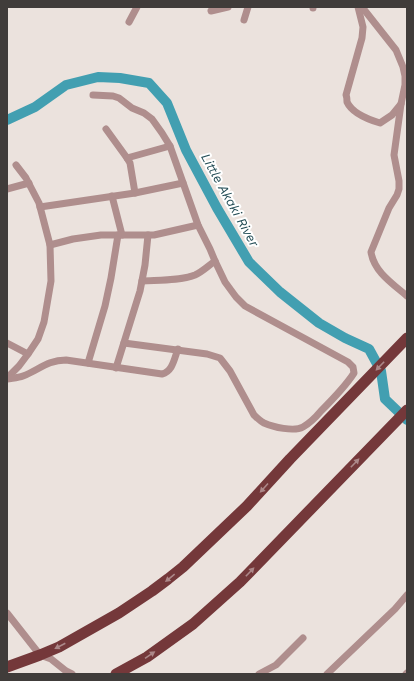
<svg xmlns="http://www.w3.org/2000/svg" width="414" height="681" font-family="'Work Sans',sans-serif">
<style>
.lines{fill:none;stroke-linecap:round;stroke-linejoin:round}
.river{stroke:#429fb1;stroke-width:10}
.minor{stroke:#af8e8d;stroke-width:7}
.trunk{stroke:#74383a;stroke-width:11}
.oneway{fill:#ac8889}
.labels{text-anchor:middle;dominant-baseline:central;stroke-width:4;stroke-linejoin:round;paint-order:stroke}
.water-label{font-size:13px;font-style:italic;fill:#254e57;stroke:#fff}
</style>
<rect width="100%" height="100%" fill="#ebe2dd"/>
<g class="lines">
<polyline class="river" points="7,120 35,107 66,85 98,77 120,78 149,83 167,103 186,150 217,208 249,262 280,292 319,323 345,338 369,349 381,371 385,399 407,420"/>
<g class="minor">
<path d="M358 7 363 27 362 38 346 95C347 97 347 100 347 102 352 113 370 120 380 123L392 115 401 104"/>
<path d="M362 7 396 50 403 67 405 76V85L401 104 394 155 399 181V189L397 195 389 208 371 252C374 272 393 284 407 296"/>
<polyline points="313,8 313,7"/>
<polyline points="211,11 228,7"/>
<polyline points="244,20 248,7"/>
<polyline points="129,22 137,7"/>
<path d="M93 95 113 96 119 98 132 108 144 113 152 119 162 133 170 146 198 225 210 249 215 261 225 282 236 297 245 306 348 362 353 367 354 373C345 387 333 399 321 411 316 417 310 423 303 427 294 432 273 427 264 423 260 421 257 418 254 415L230 371 220 358 207 354 124 343"/>
<polyline points="106,129 127,158 130,163 135,193"/>
<polyline points="127,158 170,146"/>
<polyline points="7,189 29,183"/>
<polyline points="112,196 122,235"/>
<polyline points="40,207 135,193 183,183"/>
<polyline points="50,245 73,239 101,235 154,235 198,225"/>
<path d="M142 281C158 280 180 281 195 275 202 272 208 266 215 261"/>
<polyline points="7,343 28,354"/>
<polyline points="88,363 105,306 111,278 118,235"/>
<polyline points="116,368 140,291 145,265 148,235"/>
<polyline points="7,378 19,366 28,354 38,339 44,322 51,281 50,245 39,203 26,178 16,165"/>
<path d="M7 379C12 378 18 378 23 376 39 370 47 360 66 360L162 374C173 371 174 359 178 349"/>
<polyline points="7,613 40,655 51,659 66,671 72,674"/>
<polyline points="259,674 276,665 303,638"/>
<polyline points="327,674 395,609 407,595"/>
<polyline points="406,674 407,673"/>
</g>
<g class="trunk">
<polyline points="7,667 40,655 59,647 119,613 152,591 168,579 183,567 247,506 290,459 407,338"/>
<polyline points="116,674 147,657 193,624 240,582 407,410"/>
</g>
</g>
<defs><path id="oneway-solid" d="M-6-.8H1V-3.2L6.5 0L1 3.2V.8H-6Z"/></defs>
<g class="oneway">
<use href="#oneway-solid" transform="translate(380 366) rotate(134)"/>
<use href="#oneway-solid" transform="translate(355 463) rotate(-46)"/>
<use href="#oneway-solid" transform="translate(264 488) rotate(132)"/>
<use href="#oneway-solid" transform="translate(250 572) rotate(-46)"/>
<use href="#oneway-solid" transform="translate(170 578) rotate(141)"/>
<use href="#oneway-solid" transform="translate(60 646) rotate(153)"/>
<use href="#oneway-solid" transform="translate(150 655) rotate(-34)"/>
</g>
<g class="labels">
<g class="water-label">
<text transform="translate(230 200) rotate(61)">Little Akaki River</text>
</g>
</g>
<rect width="414" height="681" fill="none" stroke="#403c3a" stroke-width="16"/>
</svg>
